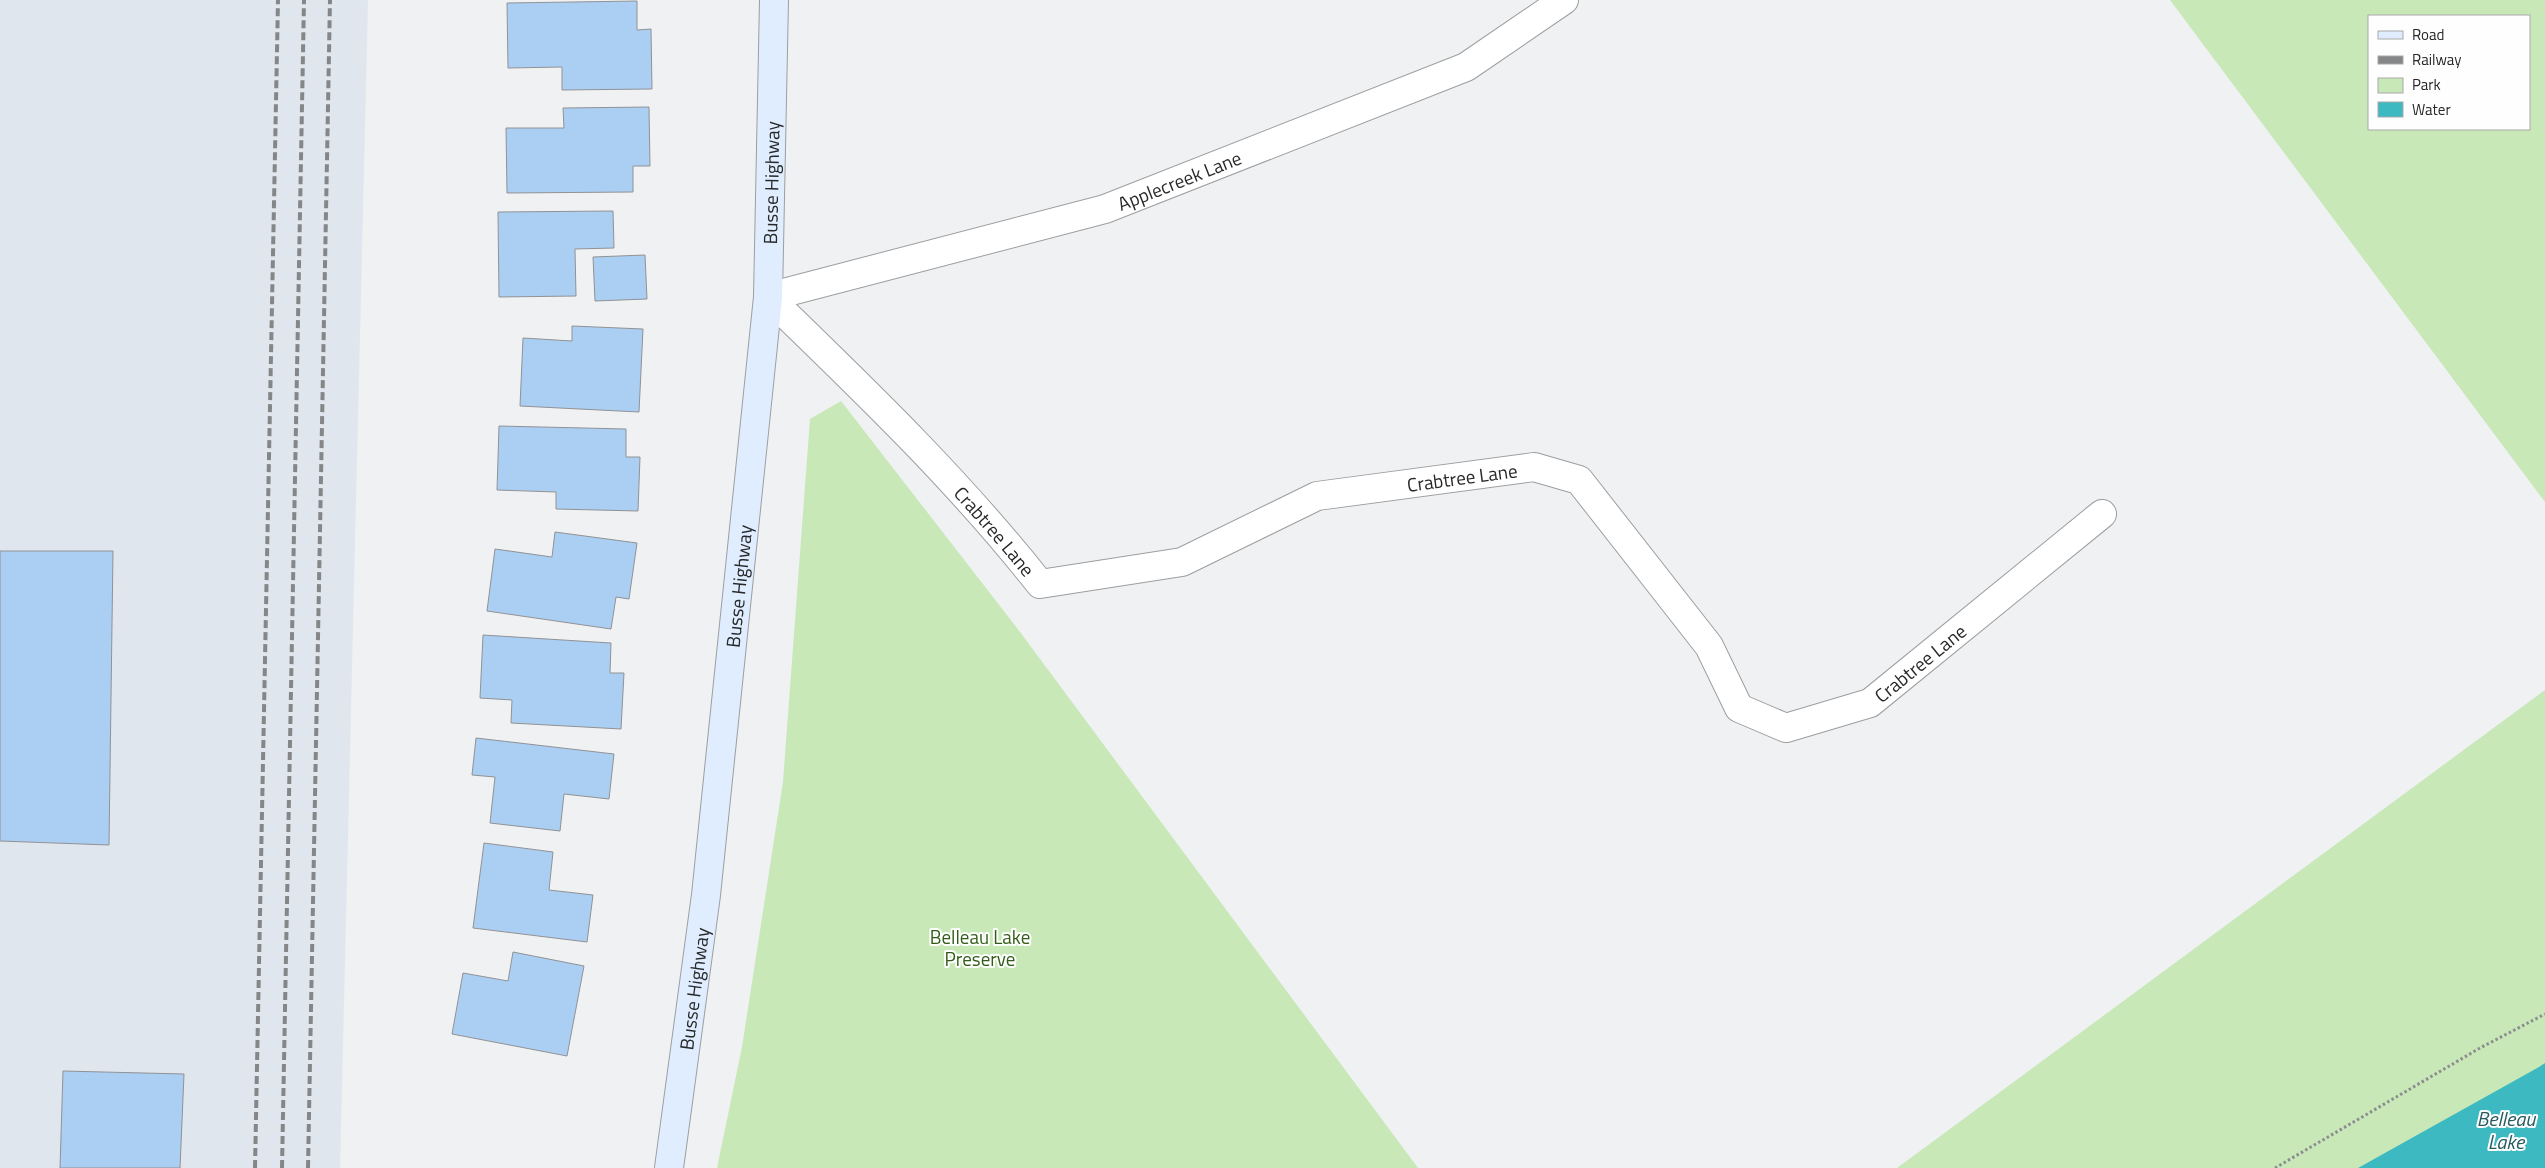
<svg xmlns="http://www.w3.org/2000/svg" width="2545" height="1168" font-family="'Titillium Web',sans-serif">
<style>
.built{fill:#dfe6ee}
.green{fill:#c8e8b8;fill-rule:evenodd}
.water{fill:#3dbac1}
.building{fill:#abcef3;stroke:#919294}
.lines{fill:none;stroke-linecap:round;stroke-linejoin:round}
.street-casing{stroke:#9c9ea0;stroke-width:30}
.secondary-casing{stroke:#9c9ea0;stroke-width:30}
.path{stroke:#8c8d8f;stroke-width:3;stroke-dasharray:2.5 2.5;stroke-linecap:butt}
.street{stroke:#fff;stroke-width:28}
.secondary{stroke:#dfedff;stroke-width:28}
.rail{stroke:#858687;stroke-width:4;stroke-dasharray:8 4;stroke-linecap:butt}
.labels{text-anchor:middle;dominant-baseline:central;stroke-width:4;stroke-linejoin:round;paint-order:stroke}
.street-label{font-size:19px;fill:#272829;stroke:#fefeff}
.park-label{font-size:19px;fill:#335d17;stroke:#fefeff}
.water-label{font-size:20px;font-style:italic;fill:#285b5e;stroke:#fefeff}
</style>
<rect width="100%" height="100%" fill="#eff1f3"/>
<polygon class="built" points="0,0 368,0 340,1168 0,1168"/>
<g class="green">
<path d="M2170 0H2545V502ZM2369 16H2529V129H2369Z"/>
<polygon points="841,401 1017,628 1418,1168 717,1168 742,1047 783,782 810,419"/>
<polygon points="2545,690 2545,1168 1897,1168"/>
</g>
<polygon class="water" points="2545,1063 2545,1168 2358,1168 2539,1067"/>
<g class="building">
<polygon points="637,1 637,30 651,29 652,89 562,90 562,67 508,68 507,3"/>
<polygon points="649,107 650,166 633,166 633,192 507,193 506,128 564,128 563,108"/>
<polygon points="613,211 614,248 575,249 576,296 499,297 498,212"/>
<polygon points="645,255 647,299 595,301 593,257"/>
<polygon points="572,326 643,329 639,412 520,406 523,338 572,341"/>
<polygon points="499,426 626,429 626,457 640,457 638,511 556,509 556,492 497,490"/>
<polygon points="555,532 637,543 629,599 616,597 611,629 487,611 495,549 552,557"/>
<polygon points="0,551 113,551 109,845 0,841"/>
<polygon points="483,635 611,643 610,673 624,673 621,729 511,723 512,700 480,698"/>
<polygon points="476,738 614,754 609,799 564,794 560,831 490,823 495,777 472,775"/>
<polygon points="484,843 553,852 549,890 593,895 587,942 473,928"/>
<polygon points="513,952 584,966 567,1056 452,1034 463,973 508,981"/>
<polygon points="63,1071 184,1074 180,1168 60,1168"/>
</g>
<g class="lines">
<defs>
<g id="street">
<path id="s1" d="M768 297C863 389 958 480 1040 584L1182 562 1317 496 1534 467 1579 480 1709 646 1739 708 1786 728 1870 703 2102 514"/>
<path id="s2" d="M768 297 1105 209 1466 67 1564 0"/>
</g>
<g id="secondary">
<path id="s3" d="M669 1168 706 895 768 297 774 0"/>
</g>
</defs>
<use href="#street" class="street-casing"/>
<use href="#secondary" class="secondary-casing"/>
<polyline class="path" points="2275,1168 2480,1048 2545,1014"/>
<use href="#street" class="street"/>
<use href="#secondary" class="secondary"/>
<g class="rail">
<polyline points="255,1168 278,0"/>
<polyline points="282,1168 304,0"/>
<polyline points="308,1168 330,0"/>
</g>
</g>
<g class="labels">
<g class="street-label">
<text stroke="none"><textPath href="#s2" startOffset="428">Applecreek Lane</textPath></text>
<text stroke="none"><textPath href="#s3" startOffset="991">Busse Highway</textPath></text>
<text stroke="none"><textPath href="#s1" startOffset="836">Crabtree Lane</textPath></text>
<text stroke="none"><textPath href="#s1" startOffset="326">Crabtree Lane</textPath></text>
<text stroke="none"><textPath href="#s3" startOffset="586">Busse Highway</textPath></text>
<text stroke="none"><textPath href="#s1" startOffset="1438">Crabtree Lane</textPath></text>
<text stroke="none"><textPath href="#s3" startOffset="181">Busse Highway</textPath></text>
</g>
<g class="park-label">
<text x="980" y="936">Belleau Lake<tspan x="980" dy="22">Preserve</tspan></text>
</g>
<g class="water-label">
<text x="2506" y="1118">Belleau<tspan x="2506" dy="23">Lake</tspan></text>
</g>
</g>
<rect x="2368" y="15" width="162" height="115" fill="#fefeff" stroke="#a8a8a9"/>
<rect x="2378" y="31" width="25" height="8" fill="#dfedff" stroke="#a8a8a9"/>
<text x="2412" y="40" font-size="15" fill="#272829">Road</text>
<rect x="2378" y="56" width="25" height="8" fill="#858687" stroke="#a8a8a9"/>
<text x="2412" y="65" font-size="15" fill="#272829">Railway</text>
<rect x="2378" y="78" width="25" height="15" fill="#c8e8b8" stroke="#a8a8a9"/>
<text x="2412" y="90" font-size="15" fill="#272829">Park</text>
<rect x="2378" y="102" width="25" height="15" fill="#3dbac1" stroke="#a8a8a9"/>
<text x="2412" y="115" font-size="15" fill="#272829">Water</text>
</svg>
